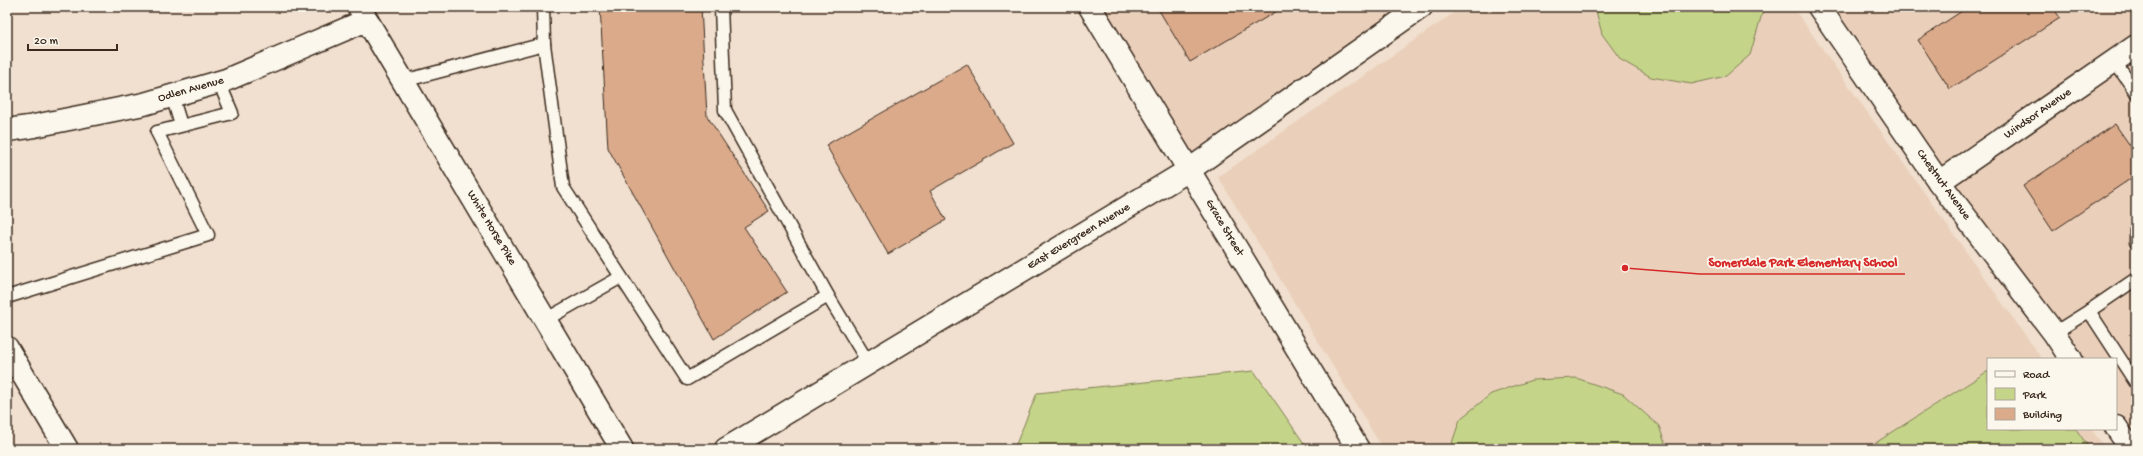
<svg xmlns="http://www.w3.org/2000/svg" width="2143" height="456" font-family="'Gochi Hand',sans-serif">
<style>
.built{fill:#ead0bb}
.green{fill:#c4d489;stroke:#807f54}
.building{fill:#daaa8b;stroke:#3b2a1e}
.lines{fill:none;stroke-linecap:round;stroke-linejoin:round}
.service-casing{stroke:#3b2a1e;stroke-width:15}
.minor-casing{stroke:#3b2a1e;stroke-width:25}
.trunk-casing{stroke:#3b2a1e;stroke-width:25}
.service{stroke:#fbf7ec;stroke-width:12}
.minor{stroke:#fbf7ec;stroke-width:22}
.trunk{stroke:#fbf7ec;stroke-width:22}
.labels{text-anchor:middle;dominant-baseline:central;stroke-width:3.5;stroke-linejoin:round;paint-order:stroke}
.street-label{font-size:12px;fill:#3b2a1e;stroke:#fbf7ec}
.leader{fill:none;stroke:#d62828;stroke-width:1.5}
.callout-dot{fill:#d62828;stroke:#fbf7ec;stroke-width:1.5}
.callout-label{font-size:13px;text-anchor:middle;font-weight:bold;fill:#d62828;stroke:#fbf7ec;stroke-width:3.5;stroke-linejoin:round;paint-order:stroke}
</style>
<rect width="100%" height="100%" fill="#f1e0cf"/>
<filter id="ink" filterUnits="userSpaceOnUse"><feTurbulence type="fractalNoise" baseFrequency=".025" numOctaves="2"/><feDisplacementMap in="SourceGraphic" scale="8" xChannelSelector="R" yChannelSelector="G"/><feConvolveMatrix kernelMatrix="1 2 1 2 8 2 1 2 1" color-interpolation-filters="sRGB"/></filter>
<g filter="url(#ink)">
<g class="built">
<polygon points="1097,7 1421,7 1189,170"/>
<polygon points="1462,7 1793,7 2042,359 1988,359 1988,429 2091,429 2106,449 1383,449 1218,177"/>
<polygon points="1814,7 2136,7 2136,439 2116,410 2116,359 2078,359"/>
</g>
<g class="green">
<polygon points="1595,7 1764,7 1750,55 1726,76 1691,84 1651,77 1621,60 1602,34"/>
<polygon points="1254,371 1308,449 1014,449 1037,393"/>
<polygon points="1988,371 1988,429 2076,429 2090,449 1866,449"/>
<polygon points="1576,378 1623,394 1659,426 1667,449 1450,449 1460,419 1491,394 1532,380"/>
</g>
<g class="building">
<polygon points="600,7 701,7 707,116 769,211 744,227 787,292 714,339 608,148"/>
<polygon points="1157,7 1284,7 1190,62"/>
<polygon points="1968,7 2053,7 2060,18 1950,89 1918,40"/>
<polygon points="967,64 1013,143 930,191 946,220 888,254 826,145"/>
<polygon points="2115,124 2136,154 2136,175 2053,231 2023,186"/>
</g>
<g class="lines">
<defs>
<g id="service">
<polyline points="721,7 725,110 828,296 869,364"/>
<polyline points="544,44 563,187 687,379 828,296"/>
<polyline points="2114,61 2136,92"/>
<polyline points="403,81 544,44 543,7"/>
<polyline points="172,96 181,125"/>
<polyline points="2136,230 2136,242"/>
<polyline points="7,297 208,235 157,132 232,113 219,82"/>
<polyline points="2089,311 2136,279"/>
<polyline points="545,320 621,277"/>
<polyline points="2054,333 2089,311 2136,383"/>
</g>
<g id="minor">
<polyline points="1090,7 1358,449"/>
<polyline points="1819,7 1939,182 2054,333 2071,359"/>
<polyline points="7,130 29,127 144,104 226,80 367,20"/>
<polyline points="1939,182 2136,46"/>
<polyline points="7,348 67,449"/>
<polyline points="2116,427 2131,449"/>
<polyline points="726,449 1189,170 1421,7"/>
</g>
<polyline id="trunk" points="359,7 622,449"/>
</defs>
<use href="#service" class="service-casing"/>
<use href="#minor" class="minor-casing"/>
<use href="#trunk" class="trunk-casing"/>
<use href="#service" class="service"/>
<use href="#minor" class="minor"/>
<use href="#trunk" class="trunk"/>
</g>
</g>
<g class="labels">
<g class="street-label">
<text transform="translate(191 90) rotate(-16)">Odlen Avenue</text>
<text transform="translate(2038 114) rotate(-35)">Windsor Avenue</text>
<text transform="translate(1943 185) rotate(54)">Chestnut Avenue</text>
<text transform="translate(491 228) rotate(59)">White Horse Pike</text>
<text transform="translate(1224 228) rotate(59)">Grace Street</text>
<text transform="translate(1079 237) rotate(-31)">East Evergreen Avenue</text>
</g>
</g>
<path class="leader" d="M1625 268L1700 274H1905"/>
<circle class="callout-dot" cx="1625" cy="268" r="4"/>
<g class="callout-label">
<text x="1803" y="266">Somerdale Park Elementary School</text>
</g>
<rect width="2143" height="456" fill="none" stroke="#fbf7ec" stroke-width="24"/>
<rect x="12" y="12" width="2119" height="432" fill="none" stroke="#3b2a1e" stroke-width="1.5" filter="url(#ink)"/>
<rect x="1987" y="358" width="130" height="72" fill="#fbf7ec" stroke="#aea59a"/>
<rect x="1995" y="371" width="20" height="6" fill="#fbf7ec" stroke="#aea59a"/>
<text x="2023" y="378" font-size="12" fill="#3b2a1e">Road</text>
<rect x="1995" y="388" width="20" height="12" fill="#c4d489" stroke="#aea59a"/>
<text x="2023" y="398" font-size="12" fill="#3b2a1e">Park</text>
<rect x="1995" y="408" width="20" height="12" fill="#daaa8b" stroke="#aea59a"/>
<text x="2023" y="418" font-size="12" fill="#3b2a1e">Building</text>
<path d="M28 44v6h89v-6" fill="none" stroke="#3b2a1e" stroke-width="2"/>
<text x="34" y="44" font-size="12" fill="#3b2a1e" stroke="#fbf7ec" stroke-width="3" paint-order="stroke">20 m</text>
</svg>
